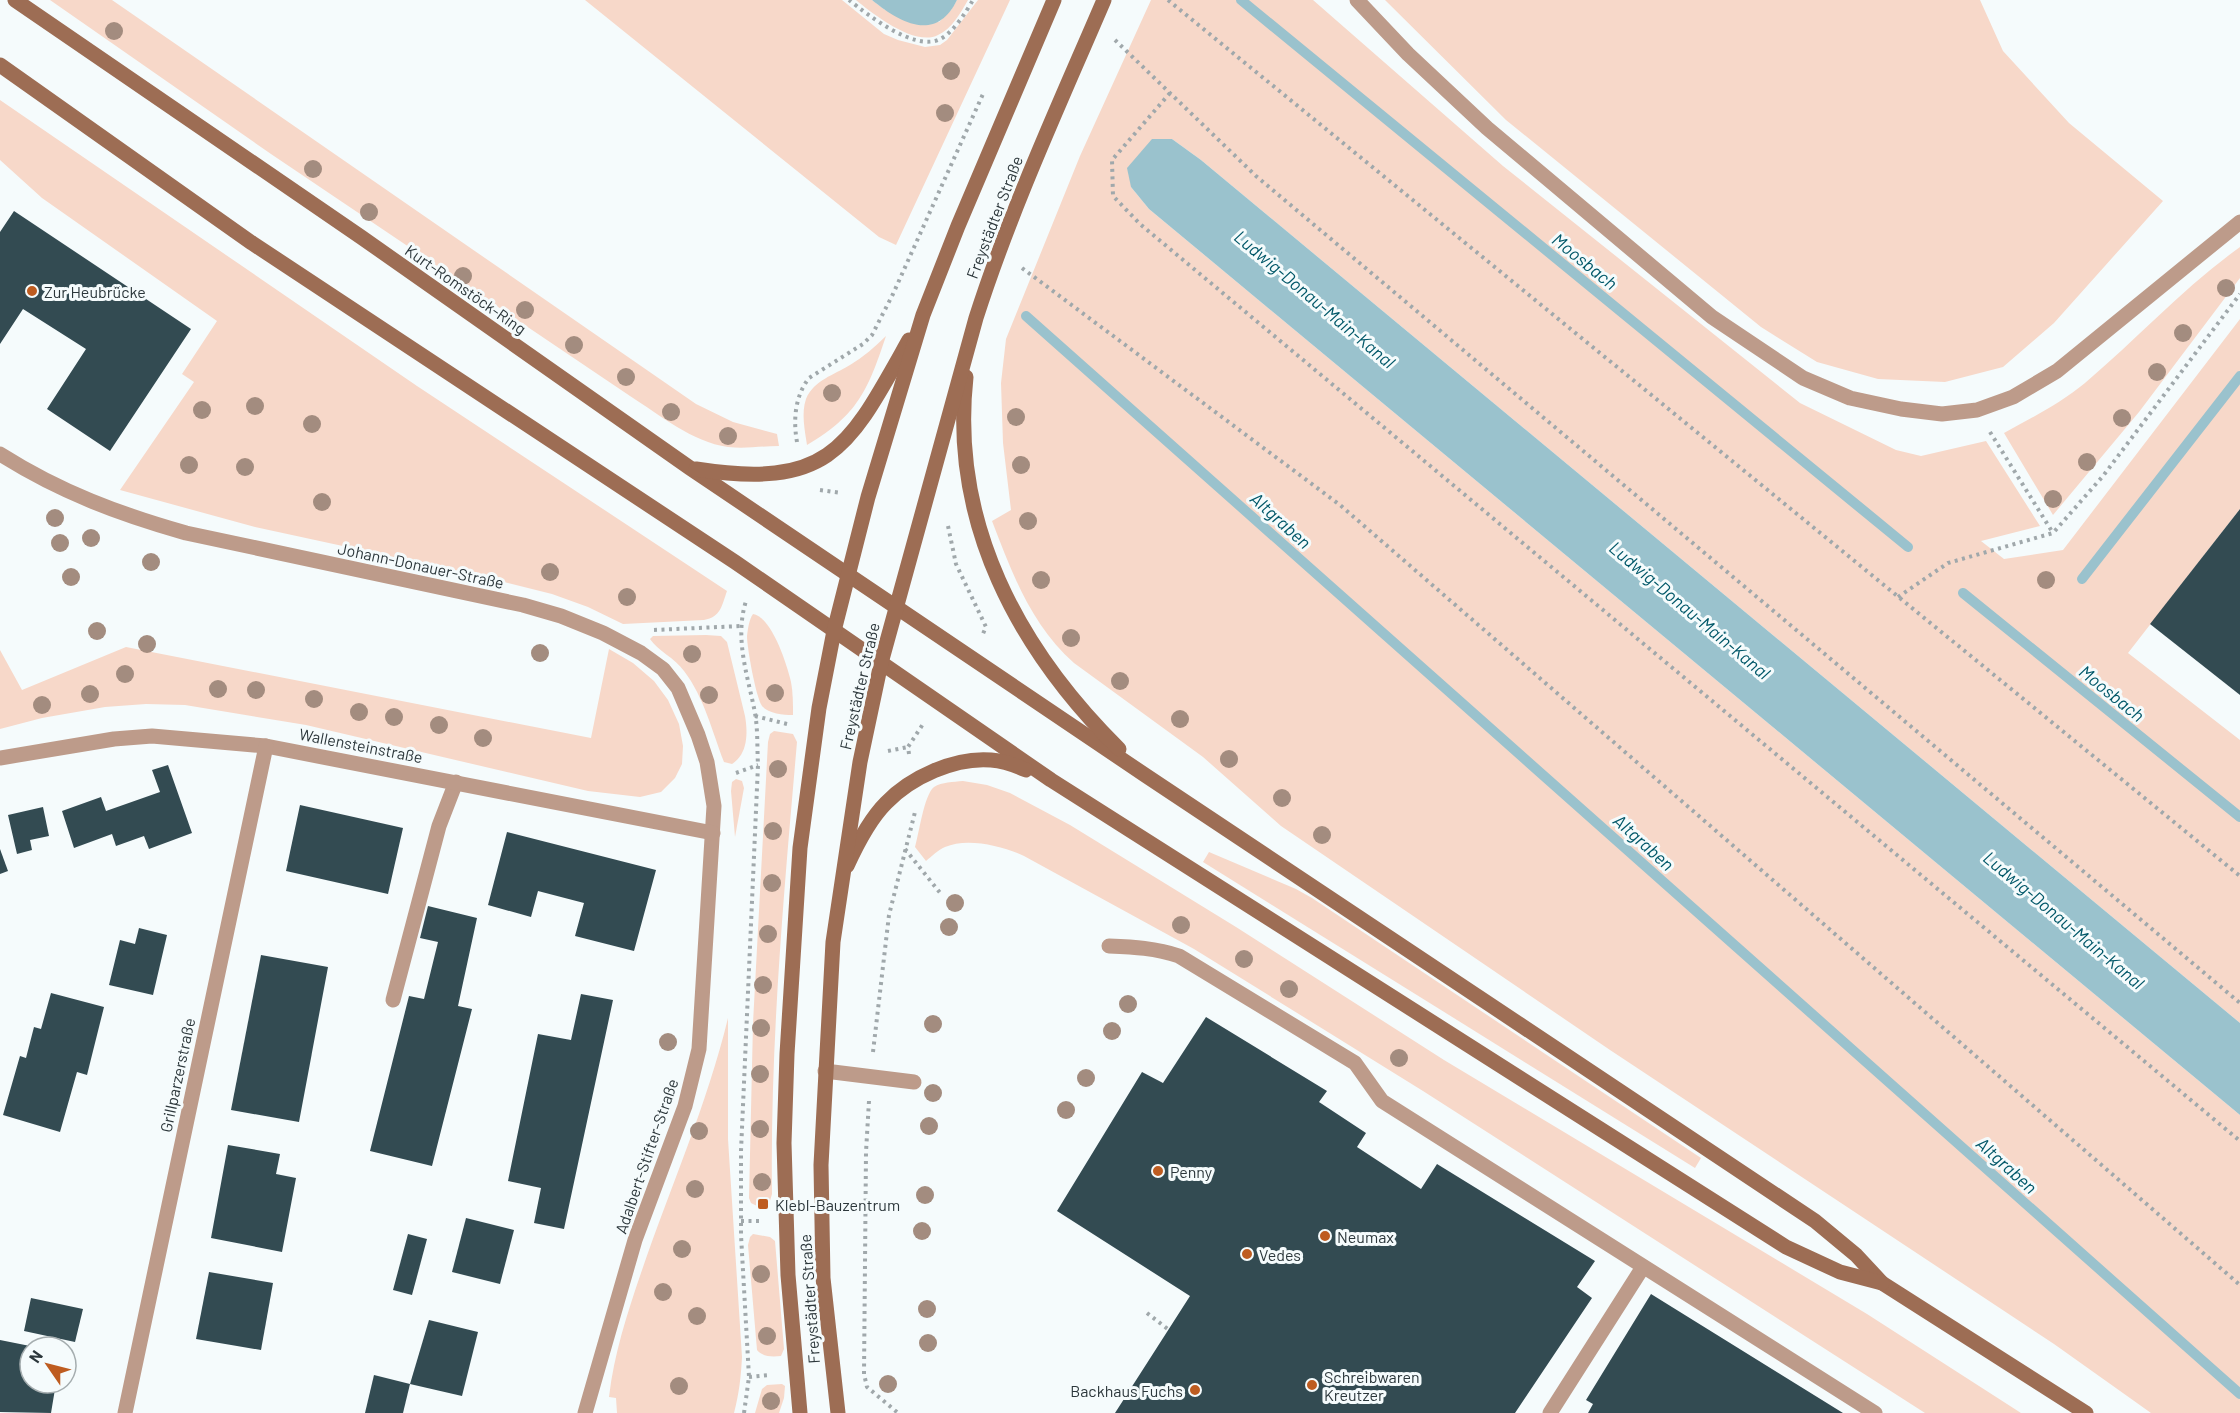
<svg xmlns="http://www.w3.org/2000/svg" width="2240" height="1413" font-family="Barlow,sans-serif">
<style>
.green{fill:#f7d8c9}
.water{fill:#9ac2cd}
.lines{fill:none;stroke-linecap:round;stroke-linejoin:round}
.stream{stroke:#9ac2cd;stroke-width:10}
.building{fill:#334b52}
.path{stroke:#a0a8ab;stroke-width:4;stroke-dasharray:3 4.5;stroke-linecap:butt}
.lane{stroke:#bd9b8a;stroke-width:15}
.street{stroke:#bd9b8a;stroke-width:15}
.secondary{stroke:#9d6d54;stroke-width:15}
.tree{fill:#a38c7f}
.poi-dot{fill:#be5c20;stroke:#f5fbfc;stroke-width:2}
.labels{text-anchor:middle;dominant-baseline:central;stroke-width:6;stroke-linejoin:round;paint-order:stroke}
.street-label{font-size:16px;fill:#2c373b;stroke:#f5fbfc}
.poi-label{font-size:16px;fill:#2c373b;stroke:#f5fbfc;text-anchor:start}
.water-label{font-size:18px;font-style:italic;fill:#005768;stroke:#f5fbfc}
</style>
<rect width="100%" height="100%" fill="#f5fbfc"/>
<g class="green">
<path d="M50 0H112L696 404 733 422 777 434 779 446C763 446 745 449 728 447 692 442 660 415 630 396L271 154Z"/>
<polygon points="585,0 842,0 884,34 898,40 925,47 940,45 947,40 978,0 1010,0 896,245 879,237"/>
<path d="M856 0H872L885 10 939 22 951 10 957 0H968C961 12 952 29 938 35 915 47 873 14 856 0Z"/>
<path d="M1151 0H1313L1503 166 1800 403 1896 450 1921 456 1986 441 2040 526 1981 541 2004 559 2063 550 2240 319V509L2128 653 2240 740V1023L1201 160 1172 139 1131 187 1149 209 2240 1115V1413H2151L2054 1344 1610 1050 1281 826 1203 757 1074 663C1031 625 1012 573 992 521L1011 510 1003 443 1001 383 1006 339 1080 156Z"/>
<polygon points="1385,0 1980,0 2003,51 2069,123 2163,201 2054,323 2003,367 1945,382 1878,379 1817,362 1761,327 1506,120"/>
<path d="M0 100 417 386 727 591C722 605 721 617 704 620L623 624 588 607 552 594 472 574 255 527 120 490 194 382 182 374 217 321 42 198 0 160Z"/>
<path d="M2240 247V278L2139 412 2053 515 2004 433C2031 418 2061 403 2085 383 2138 338 2184 287 2240 247Z"/>
<path d="M886 336C868 390 858 415 807 445 805 431 801 413 806 399 814 380 834 375 850 365 863 357 875 347 886 336Z"/>
<path d="M753 614C772 617 787 665 791 682 793 692 793 704 793 715 783 715 769 714 762 706 756 698 747 648 747 636 748 628 749 620 753 614Z"/>
<path d="M706 635 721 636 727 642 745 716C748 733 748 754 732 764L724 762C712 731 704 697 684 671 675 658 658 651 650 639L653 636Z"/>
<polygon points="126,647 591,738 609,649 633,663 654,681 668,700 679,724 683,746 682,764 675,778 661,792 640,797 588,791 306,725 185,705 146,704 105,707 42,718 0,729 0,650 22,690"/>
<path d="M774 731 793 734 797 742C784 892 770 1043 772 1194L769 1204 757 1206 751 1203 749 1198 753 1023 768 742 770 734Z"/>
<polygon points="736,779 742,781 744,788 735,837 731,791 732,782"/>
<path d="M963 781 987 785 1010 793 1070 825 1236 927 1444 1060 1867 1314 2021 1413H1925L1423 1091 1194 949 1024 856C1003 846 967 837 945 847 938 850 932 856 926 861L915 847C919 834 924 795 934 787 942 782 953 782 963 781Z"/>
<polygon points="1209,852 1296,889 1312,898 1701,1158 1695,1168 1203,862"/>
<path d="M728 1018V1139L742 1357C741 1377 739 1394 734 1413H617L616 1398 609 1397C614 1354 627 1314 641 1273 670 1188 707 1105 728 1018Z"/>
<path d="M753 1234 770 1237 775 1241 784 1349 781 1356C772 1357 763 1357 757 1350L748 1245 750 1237Z"/>
<polygon points="782,1384 785,1386 784,1398 779,1413 755,1413 762,1389 767,1385"/>
</g>
<g class="water">
<path d="M872 0H957C936 43 900 23 872 0Z"/>
<polygon points="1152,139 1172,139 1201,160 2240,1023 2240,1115 1149,209 1131,187 1127,168"/>
</g>
<g class="lines">
<g class="stream">
<polyline points="1241,0 1908,547"/>
<polyline points="1026,316 2240,1394"/>
<polyline points="2082,579 2240,376"/>
<polyline points="1963,593 2240,817"/>
</g>
</g>
<g class="building">
<polygon points="14,211 191,329 110,451 47,409 86,349 23,309 0,344 0,232"/>
<polygon points="2240,509 2240,695 2150,624"/>
<polygon points="168,765 192,833 149,849 144,836 116,846 112,834 74,848 62,811 101,797 106,811 160,792 152,770"/>
<polygon points="300,805 403,828 388,894 286,871"/>
<polygon points="43,807 49,836 30,840 32,850 17,854 8,815"/>
<polygon points="507,832 656,870 634,951 575,936 584,903 538,891 531,917 488,905"/>
<polygon points="0,849 8,871 0,874"/>
<polygon points="428,906 477,918 458,1006 472,1009 432,1166 370,1151 409,996 424,999 438,942 420,938"/>
<polygon points="139,928 167,935 153,995 109,985 120,940 135,944"/>
<polygon points="261,955 328,967 299,1122 231,1110"/>
<polygon points="51,993 104,1007 87,1075 77,1072 60,1132 3,1115 20,1056 26,1058 34,1027 41,1029"/>
<polygon points="581,994 613,1000 564,1229 534,1223 541,1188 508,1181 538,1034 571,1040"/>
<polygon points="1206,1017 1327,1091 1319,1102 1366,1133 1357,1147 1421,1189 1437,1164 1595,1261 1577,1287 1592,1298 1515,1413 1115,1413 1190,1296 1057,1211 1142,1072 1163,1083"/>
<polygon points="228,1145 280,1154 276,1174 296,1178 282,1252 211,1238"/>
<polygon points="466,1218 514,1230 500,1284 452,1272"/>
<polygon points="408,1234 427,1239 412,1295 393,1290"/>
<polygon points="209,1272 273,1283 261,1350 196,1339"/>
<polygon points="1651,1294 1843,1413 1588,1413 1593,1404 1586,1400"/>
<polygon points="31,1298 83,1309 75,1342 24,1331"/>
<polygon points="429,1320 478,1332 462,1396 410,1384"/>
<polygon points="0,1340 30,1346 30,1383 56,1383 51,1413 0,1412"/>
<polygon points="374,1375 410,1384 403,1413 365,1413"/>
</g>
<g class="lines">
<g class="path">
<path d="M849 0C868 15 915 52 940 39 953 33 966 12 973 0"/>
<polyline points="1168,0 2240,876"/>
<polyline points="1115,40 1256,176 2240,1003"/>
<polyline points="1170,93 1112,160 1113,196 1140,224 2240,1141"/>
<polyline points="1022,268 1340,505 2240,1285"/>
<polyline points="1990,432 2053,533"/>
<path d="M797 442C793 420 795 396 809 378L863 344 872 335 893 294 983 94"/>
<polyline points="820,490 842,493"/>
<polyline points="948,526 956,564 986,627 982,636"/>
<polyline points="1898,597 1948,563 2053,533 2103,476 2240,294"/>
<polyline points="654,630 741,626"/>
<polyline points="755,716 791,725"/>
<polyline points="888,751 908,747"/>
<polyline points="909,754 908,747 923,724"/>
<polyline points="736,773 758,765"/>
<polyline points="905,849 941,894"/>
<polyline points="873,1052 889,915 915,812"/>
<polyline points="869,1101 866,1152 864,1374 867,1387 898,1413"/>
<polyline points="741,1221 761,1221"/>
<polyline points="1147,1313 1169,1330"/>
<polyline points="749,1377 770,1375"/>
<path d="M744 1413 749 1377 741 1235V1151L758 765C757 748 758 730 755 713 748 676 734 639 746 601"/>
</g>
<g class="lane">
<polyline points="1357,0 1408,54 1487,128 1712,317 1803,378 1850,398 1901,409 1942,414 1977,410 2013,397 2057,371 2240,222"/>
<path d="M1109 946C1133 947 1156 948 1179 956L1355 1063 1382 1101 1875 1413"/>
<polyline points="393,1000 439,826 456,782"/>
<polyline points="825,1071 914,1082"/>
<polyline points="1550,1413 1643,1267"/>
</g>
<g class="street">
<path d="M0 454C60 492 119 514 186 533L523 605 561 616 603 633 641 653 663 669 678 688 698 735 707 762 714 806 699 1049 685 1106 635 1240 585 1413"/>
<polyline points="0,758 114,739 152,736 266,746 713,833"/>
<polyline points="125,1413 266,746"/>
</g>
<g class="secondary">
<polyline points="15,0 361,237 690,468 1145,775 1815,1221 1856,1255 1882,1283 2086,1413"/>
<polyline points="0,65 252,243 735,562 1051,780 1786,1247 1840,1272 1882,1283"/>
<path d="M966 377C950 523 1018 649 1119 749"/>
<path d="M696 469C831 490 849 447 909 340"/>
<path d="M847 866C857 844 869 820 886 803 911 777 955 757 991 760 1003 761 1015 765 1026 770"/>
<polyline points="800,1413 788,1275 784,1143 787,1054 800,848 819,708 834,631 868,497 923,315 958,226 1054,0"/>
<path d="M838 1413 823 1278 821 1165 833 942 860 762 881 663 976 318C1011 209 1059 105 1104 0"/>
</g>
</g>
<g class="tree">
<circle cx="114" cy="31" r="9"/>
<circle cx="951" cy="71" r="9"/>
<circle cx="945" cy="113" r="9"/>
<circle cx="313" cy="169" r="9"/>
<circle cx="369" cy="212" r="9"/>
<circle cx="463" cy="276" r="9"/>
<circle cx="2226" cy="288" r="9"/>
<circle cx="525" cy="310" r="9"/>
<circle cx="2183" cy="333" r="9"/>
<circle cx="574" cy="345" r="9"/>
<circle cx="2157" cy="372" r="9"/>
<circle cx="626" cy="377" r="9"/>
<circle cx="832" cy="393" r="9"/>
<circle cx="255" cy="406" r="9"/>
<circle cx="202" cy="410" r="9"/>
<circle cx="671" cy="412" r="9"/>
<circle cx="1016" cy="417" r="9"/>
<circle cx="2122" cy="418" r="9"/>
<circle cx="312" cy="424" r="9"/>
<circle cx="728" cy="436" r="9"/>
<circle cx="2087" cy="462" r="9"/>
<circle cx="189" cy="465" r="9"/>
<circle cx="1021" cy="465" r="9"/>
<circle cx="245" cy="467" r="9"/>
<circle cx="2053" cy="499" r="9"/>
<circle cx="322" cy="502" r="9"/>
<circle cx="55" cy="518" r="9"/>
<circle cx="1028" cy="521" r="9"/>
<circle cx="91" cy="538" r="9"/>
<circle cx="60" cy="543" r="9"/>
<circle cx="151" cy="562" r="9"/>
<circle cx="550" cy="572" r="9"/>
<circle cx="71" cy="577" r="9"/>
<circle cx="1041" cy="580" r="9"/>
<circle cx="2046" cy="580" r="9"/>
<circle cx="627" cy="597" r="9"/>
<circle cx="97" cy="631" r="9"/>
<circle cx="1071" cy="638" r="9"/>
<circle cx="147" cy="644" r="9"/>
<circle cx="540" cy="653" r="9"/>
<circle cx="692" cy="654" r="9"/>
<circle cx="125" cy="674" r="9"/>
<circle cx="1120" cy="681" r="9"/>
<circle cx="218" cy="689" r="9"/>
<circle cx="256" cy="690" r="9"/>
<circle cx="775" cy="693" r="9"/>
<circle cx="90" cy="694" r="9"/>
<circle cx="709" cy="695" r="9"/>
<circle cx="314" cy="699" r="9"/>
<circle cx="42" cy="705" r="9"/>
<circle cx="359" cy="712" r="9"/>
<circle cx="394" cy="717" r="9"/>
<circle cx="1180" cy="719" r="9"/>
<circle cx="439" cy="725" r="9"/>
<circle cx="483" cy="738" r="9"/>
<circle cx="1229" cy="759" r="9"/>
<circle cx="778" cy="769" r="9"/>
<circle cx="1282" cy="798" r="9"/>
<circle cx="773" cy="831" r="9"/>
<circle cx="1322" cy="835" r="9"/>
<circle cx="772" cy="883" r="9"/>
<circle cx="955" cy="903" r="9"/>
<circle cx="1181" cy="925" r="9"/>
<circle cx="949" cy="927" r="9"/>
<circle cx="768" cy="934" r="9"/>
<circle cx="1244" cy="959" r="9"/>
<circle cx="763" cy="985" r="9"/>
<circle cx="1289" cy="989" r="9"/>
<circle cx="1128" cy="1004" r="9"/>
<circle cx="933" cy="1024" r="9"/>
<circle cx="761" cy="1028" r="9"/>
<circle cx="1112" cy="1031" r="9"/>
<circle cx="668" cy="1042" r="9"/>
<circle cx="1399" cy="1058" r="9"/>
<circle cx="760" cy="1074" r="9"/>
<circle cx="1086" cy="1078" r="9"/>
<circle cx="933" cy="1093" r="9"/>
<circle cx="1066" cy="1110" r="9"/>
<circle cx="929" cy="1126" r="9"/>
<circle cx="760" cy="1129" r="9"/>
<circle cx="699" cy="1131" r="9"/>
<circle cx="762" cy="1182" r="9"/>
<circle cx="695" cy="1189" r="9"/>
<circle cx="925" cy="1195" r="9"/>
<circle cx="922" cy="1231" r="9"/>
<circle cx="682" cy="1249" r="9"/>
<circle cx="761" cy="1274" r="9"/>
<circle cx="663" cy="1292" r="9"/>
<circle cx="927" cy="1309" r="9"/>
<circle cx="697" cy="1316" r="9"/>
<circle cx="767" cy="1336" r="9"/>
<circle cx="928" cy="1343" r="9"/>
<circle cx="888" cy="1384" r="9"/>
<circle cx="679" cy="1386" r="9"/>
<circle cx="771" cy="1401" r="9"/>
</g>
<g class="poi-dot">
<circle cx="32" cy="291" r="6"/>
<circle cx="1158" cy="1171" r="6"/>
<rect x="757" y="1198" width="12" height="12" rx="3"/>
<circle cx="1325" cy="1236" r="6"/>
<circle cx="1247" cy="1254" r="6"/>
<circle cx="1312" cy="1385" r="6"/>
<circle cx="1195" cy="1390" r="6"/>
</g>
<g class="labels">
<g class="street-label">
<text transform="translate(994 217) rotate(-69)">Freystädter Straße</text>
<text transform="translate(466 289) rotate(35)">Kurt-Romstöck-Ring</text>
<text transform="translate(421 565) rotate(12)">Johann-Donauer-Straße</text>
<text transform="translate(859 686) rotate(-77)">Freystädter Straße</text>
<text transform="translate(361 745) rotate(11)">Wallensteinstraße</text>
<text transform="translate(177 1075) rotate(-78)">Grillparzerstraße</text>
<text transform="translate(646 1156) rotate(-71)">Adalbert-Stifter-Straße</text>
<text transform="translate(809 1299) rotate(-94)">Freystädter Straße</text>
</g>
<g class="poi-label">
<text x="44" y="291">Zur Heubrücke</text>
<text x="1170" y="1171">Penny</text>
<text x="775" y="1204">Klebl-Bauzentrum</text>
<text x="1337" y="1236">Neumax</text>
<text x="1259" y="1254">Vedes</text>
<text x="1324" y="1376">Schreibwaren<tspan x="1324" dy="18">Kreutzer</tspan></text>
<text x="1183" y="1390" text-anchor="end">Backhaus Fuchs</text>
</g>
<g class="water-label">
<text transform="translate(1585 261) rotate(39)">Moosbach</text>
<text transform="translate(1315 299) rotate(40)">Ludwig-Donau-Main-Kanal</text>
<text transform="translate(1281 520) rotate(42)">Altgraben</text>
<text transform="translate(1690 610) rotate(40)">Ludwig-Donau-Main-Kanal</text>
<text transform="translate(2112 693) rotate(39)">Moosbach</text>
<text transform="translate(1644 842) rotate(42)">Altgraben</text>
<text transform="translate(2064 920) rotate(40)">Ludwig-Donau-Main-Kanal</text>
<text transform="translate(2007 1165) rotate(42)">Altgraben</text>
</g>
</g>
<g transform="translate(48 1365) rotate(305)"><circle r="28" fill="#f5fbfc" stroke="#a5adaf" stroke-width="1.5"/>
<path d="M0-4.5L10 22L0 15L-10 22Z" fill="#be5c20"/>
<text y="-9" font-size="16" font-weight="bold" text-anchor="middle" fill="#2c373b">N</text>
</g>
</svg>
